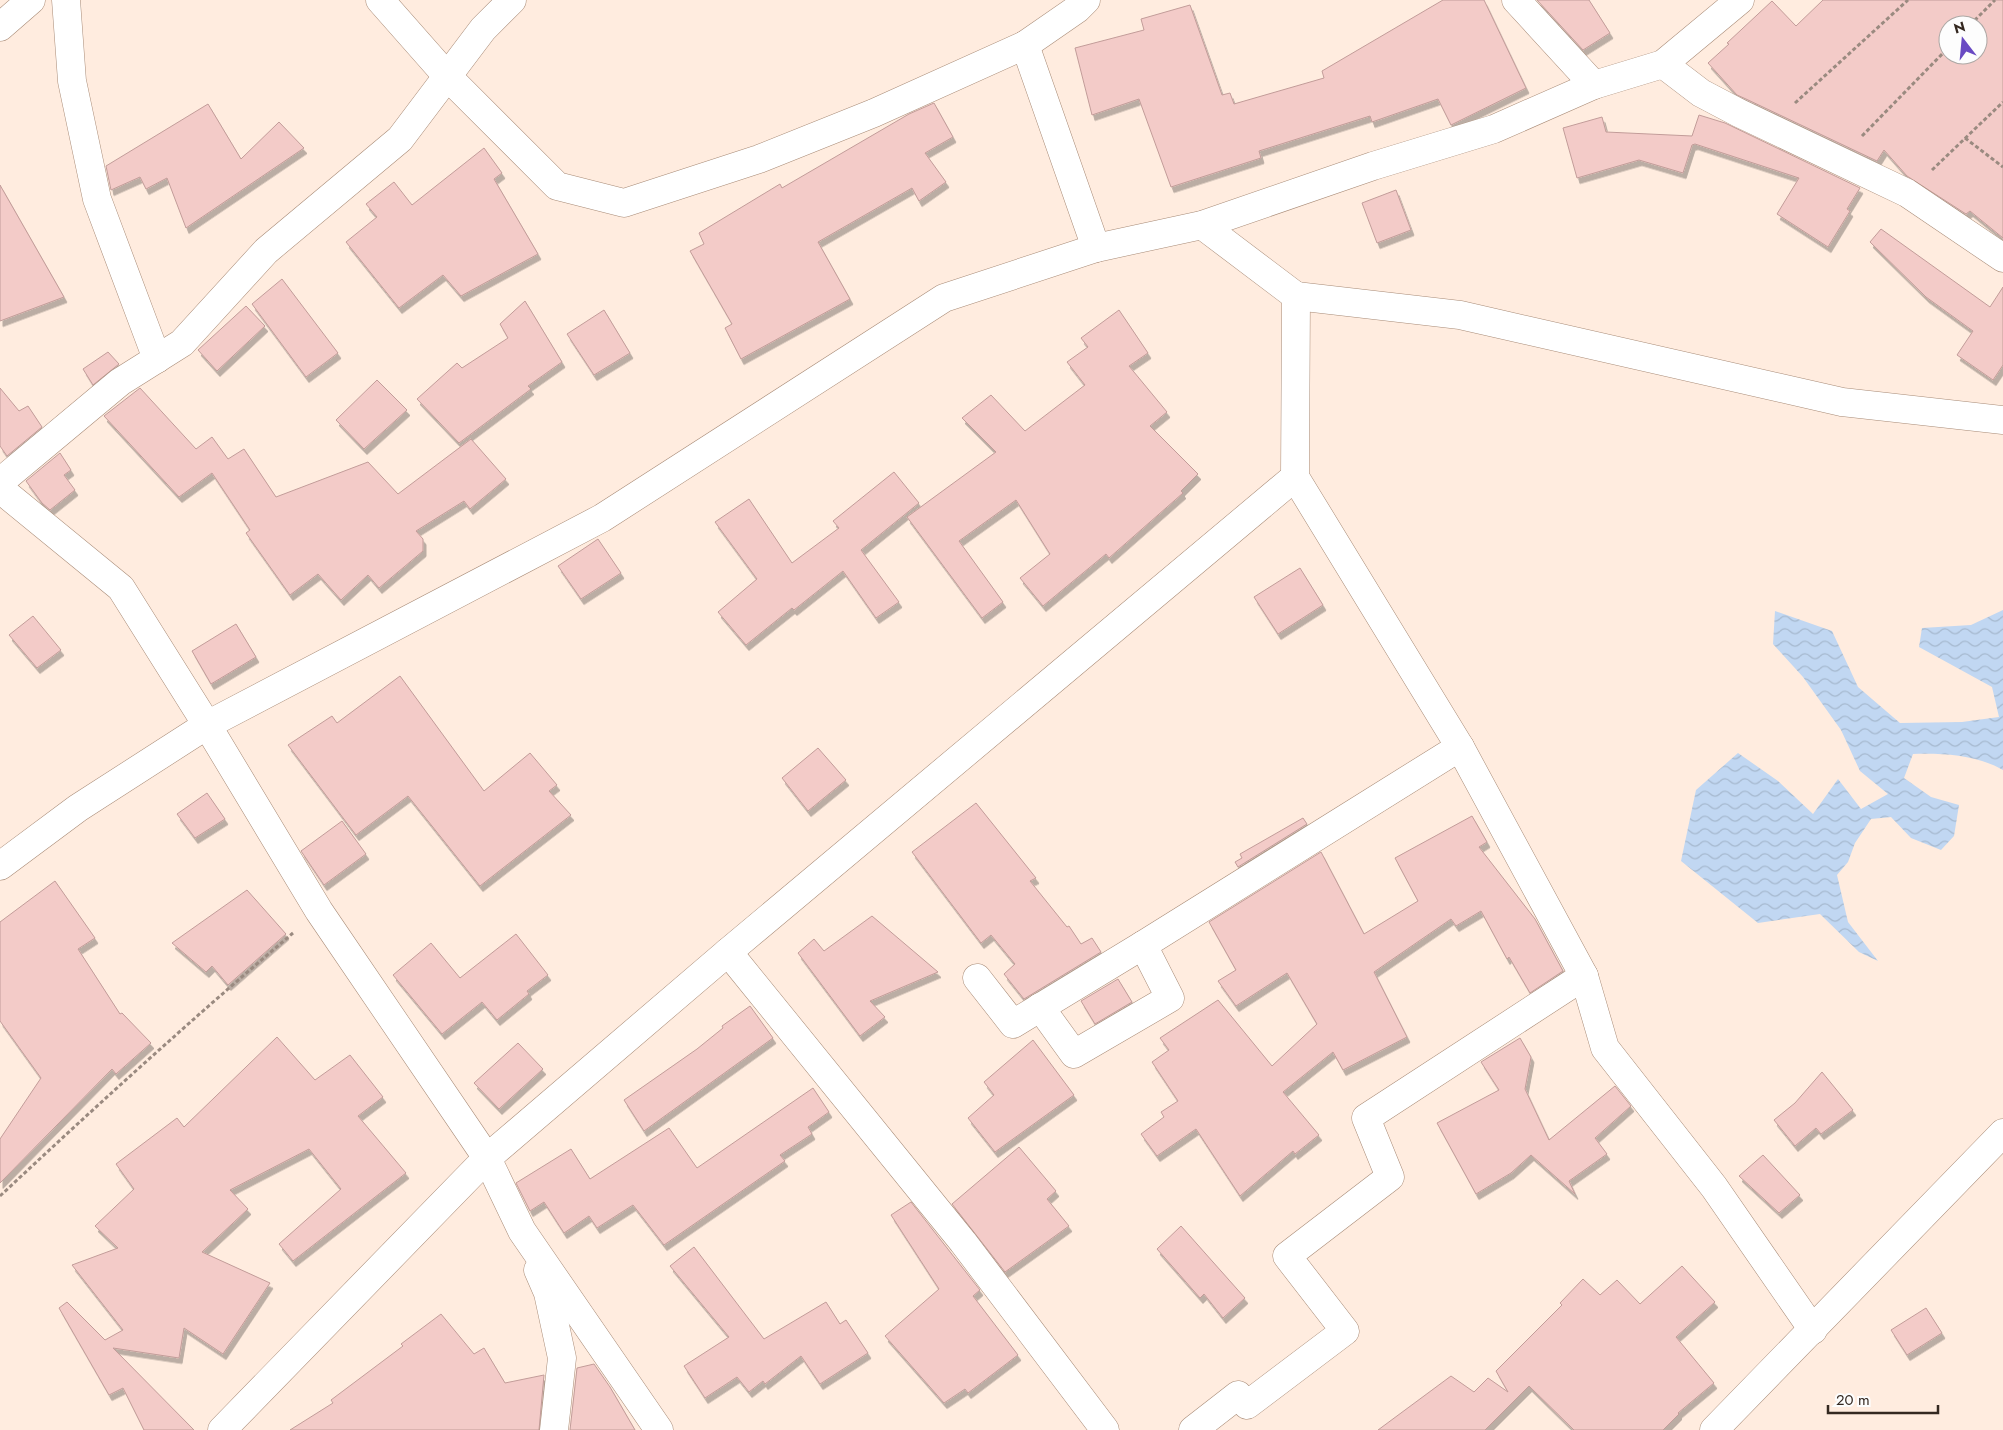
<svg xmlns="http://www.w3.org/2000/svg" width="2003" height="1430" font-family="Jost,sans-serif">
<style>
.water{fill:url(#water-waves)}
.building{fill:#f3cbc8;stroke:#c29c99;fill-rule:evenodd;filter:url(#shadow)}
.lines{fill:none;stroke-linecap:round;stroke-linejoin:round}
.minor-casing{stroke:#a88b77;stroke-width:29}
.tertiary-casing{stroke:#a88b77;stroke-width:29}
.path{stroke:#9a8a80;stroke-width:3;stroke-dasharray:4 2.5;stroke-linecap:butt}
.minor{stroke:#fff;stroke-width:28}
.tertiary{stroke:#fff;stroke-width:28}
</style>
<defs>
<pattern id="water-waves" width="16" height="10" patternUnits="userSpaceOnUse" patternTransform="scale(1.25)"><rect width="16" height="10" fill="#c1d7f2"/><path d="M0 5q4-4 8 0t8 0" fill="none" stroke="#a6b9cf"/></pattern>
<filter id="shadow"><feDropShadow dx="3" dy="5.5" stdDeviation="0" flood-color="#0004"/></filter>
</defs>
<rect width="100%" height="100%" fill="#ffecdf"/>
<path class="water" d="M2003 610V770C1977 755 1943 753 1913 754L1904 778 1931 797 1959 805 1954 836 1941 850 1911 838 1891 817 1871 819 1855 843 1848 862 1837 875 1848 922 1878 961 1859 952 1820 914 1758 923 1681 861 1696 790 1738 753 1778 781 1813 814 1838 779 1861 809 1888 794 1860 771 1841 730 1803 677 1773 644 1775 611 1832 631 1858 687 1900 723 1962 722 1999 717 1992 687 1919 647 1922 628 1971 625Z"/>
<g class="building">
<polygon points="1443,0 1484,0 1526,88 1451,125 1438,99 1372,122 1370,116 1259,151 1261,158 1171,187 1139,99 1092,115 1075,48 1144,30 1141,19 1190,5 1222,95 1230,93 1234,104 1324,78 1322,71"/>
<polygon points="1537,0 1589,0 1610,33 1583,50"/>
<path d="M1823 0H2003V238L1970 211 1966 214 1907 176 1884 150 1877 161 1746 99 1737 95 1708 63 1729 44 1727 43 1772 1 1796 26ZM1948 25H1978V55H1948Z"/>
<polygon points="934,103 953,137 925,153 946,182 919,201 912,188 818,242 850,299 741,359 725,328 732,324 690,251 704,244 699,233 780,184 782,188 909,114"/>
<polygon points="208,104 241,159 279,122 304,148 186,228 167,178 146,189 140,177 111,190 106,166"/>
<polygon points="1699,115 1725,123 1860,188 1847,209 1850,211 1828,247 1777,214 1799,178 1695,144 1692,145 1683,173 1639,160 1577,178 1563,128 1602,117 1606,132 1692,136"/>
<polygon points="484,148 502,173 494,179 538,254 461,296 443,275 399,308 346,242 377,217 366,204 394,182 412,205"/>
<polygon points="0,185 64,297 0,321"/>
<polygon points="1396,190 1411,230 1377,243 1362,203"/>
<polygon points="1881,229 1990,307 2003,287 2003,365 1993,380 1957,355 1973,331 1926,297 1870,242"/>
<polygon points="282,279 338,353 306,377 252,304"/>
<polygon points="525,301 562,362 528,386 531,389 459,443 417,399 457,363 462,368 508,338 500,324"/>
<polygon points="246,306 265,326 217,371 198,350"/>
<polygon points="604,310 630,353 594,375 567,334"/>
<polygon points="1119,310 1148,353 1129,366 1167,412 1150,426 1198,474 1181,491 1183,493 1109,558 1106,554 1043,606 1020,578 1050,554 1016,500 959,541 1003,602 982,618 907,517 996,452 962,418 991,395 1025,431 1085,385 1067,362 1088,347 1081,338"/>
<polygon points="108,352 119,364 93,385 83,369"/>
<polygon points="377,380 407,410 364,449 336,420"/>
<polygon points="0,388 19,411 28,406 42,427 7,456 0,446"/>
<polygon points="140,388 196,449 212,437 228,459 244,449 276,497 368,462 398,494 471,439 506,479 470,509 464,501 416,531 423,539 423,551 379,588 368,575 341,600 318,574 290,595 246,533 250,530 212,473 179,497 104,416"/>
<polygon points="60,453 71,470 64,475 75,490 50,510 42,503 26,481"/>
<polygon points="894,472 919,503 861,550 899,602 876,618 843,571 794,610 792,608 746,645 718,612 757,579 715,522 749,499 792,563 839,528 833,521"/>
<polygon points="598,539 621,573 581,599 558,566"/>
<polygon points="1300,568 1323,605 1278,634 1254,597"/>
<polygon points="33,616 61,650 37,668 9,635"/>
<polygon points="236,624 256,657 211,684 192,651"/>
<polygon points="400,676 484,791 530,753 557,785 549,791 571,815 480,886 408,796 356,835 288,745 332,716 337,723"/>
<polygon points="818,748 846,780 808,811 782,778"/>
<polygon points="207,793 225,819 195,838 177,814"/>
<polygon points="976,803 1036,878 1030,881 1067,927 1069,926 1081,944 1092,938 1101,952 1024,999 1004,974 1015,964 991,935 981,943 912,852"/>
<polygon points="1472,816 1487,842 1479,847 1535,919 1563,971 1530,993 1509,957 1507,959 1481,911 1456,926 1451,919 1374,972 1407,1037 1343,1070 1333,1052 1283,1092 1319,1135 1295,1154 1293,1151 1240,1196 1196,1129 1157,1156 1141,1134 1164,1117 1161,1112 1178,1101 1152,1062 1169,1050 1160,1038 1218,1000 1272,1066 1317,1024 1287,973 1236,1006 1218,981 1236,970 1209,922 1321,852 1364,934 1418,901 1395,858"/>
<polygon points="1303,818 1307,824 1238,867 1235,862 1242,858 1240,854"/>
<polygon points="342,821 366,854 324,885 301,851"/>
<polygon points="55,881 95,938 78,949 120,1014 122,1013 151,1043 116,1074 112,1069 0,1183 0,1139 41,1078 0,1021 0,922"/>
<polygon points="247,890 286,934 228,985 212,966 206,972 172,943"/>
<polygon points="872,916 938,972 870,1001 885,1017 860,1036 798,953 814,939 824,951"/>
<polygon points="516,934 548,975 527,991 529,994 497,1020 482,1002 442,1034 393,975 431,943 460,978"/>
<polygon points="1118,979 1132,1002 1095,1024 1081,1001"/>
<polygon points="750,1006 773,1038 644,1131 624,1100 697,1049 723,1028 722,1026"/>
<polygon points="277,1037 315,1080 350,1055 383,1097 358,1116 406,1173 293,1261 279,1244 341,1189 309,1149 230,1190 248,1209 202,1252 270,1283 223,1354 184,1328 179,1358 113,1348 194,1430 144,1430 123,1388 109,1395 59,1308 67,1302 105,1340 123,1330 72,1265 118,1248 95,1226 134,1189 116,1164 177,1118 184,1127"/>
<polygon points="1520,1038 1531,1057 1525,1089 1549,1140 1615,1086 1631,1106 1595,1138 1607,1154 1569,1181 1575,1194 1531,1155 1511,1173 1476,1194 1437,1123 1499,1090 1481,1062"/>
<polygon points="1033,1040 1074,1095 995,1152 968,1118 994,1095 984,1082"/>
<polygon points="518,1043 543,1069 499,1109 474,1083"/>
<polygon points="1822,1072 1853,1110 1821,1134 1816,1128 1795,1146 1774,1120 1795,1103"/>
<polygon points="813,1088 829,1112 808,1127 812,1134 780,1155 785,1161 664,1245 633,1205 597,1228 589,1216 564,1233 544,1202 530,1211 516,1183 571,1149 590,1179 669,1128 697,1168"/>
<polygon points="1019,1147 1056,1191 1047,1199 1069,1226 1005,1272 952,1204"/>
<polygon points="1763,1155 1800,1195 1779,1213 1739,1176"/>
<polygon points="911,1202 980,1290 973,1296 1018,1355 968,1393 965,1389 944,1403 885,1336 939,1289 891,1215"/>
<polygon points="1181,1226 1245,1298 1223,1318 1204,1294 1200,1298 1157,1249"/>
<polygon points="694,1247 764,1339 826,1302 840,1324 846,1320 868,1353 820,1384 801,1356 765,1384 763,1381 749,1392 737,1377 705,1398 684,1366 729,1337 670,1266"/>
<polygon points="1682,1266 1715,1302 1676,1337 1714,1383 1678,1413 1679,1414 1663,1430 1574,1430 1529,1386 1485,1430 1378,1430 1451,1376 1474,1392 1488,1378 1508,1392 1496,1371 1562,1305 1560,1303 1583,1279 1600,1295 1617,1280 1640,1304"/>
<polygon points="1926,1308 1942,1333 1907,1355 1891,1330"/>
<polygon points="441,1314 474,1354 484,1348 505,1383 544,1375 539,1430 290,1430 333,1403 331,1400 403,1346 401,1344"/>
<polygon points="594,1364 610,1387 635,1430 570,1430 577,1368"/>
</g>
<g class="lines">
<defs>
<g id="minor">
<polyline points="66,0 72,81 97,199 157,359"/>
<polyline points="380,0 447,76 557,186 624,203 759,159 874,113 1025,45 1077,9 1086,0"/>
<polyline points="1516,0 1594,85"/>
<polyline points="0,27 31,0"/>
<polyline points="1025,45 1096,248"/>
<polyline points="1663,64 1701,93 1739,113 1907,193 2003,258"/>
<polyline points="1202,225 1296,296 1295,477 1460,747 1584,976 1605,1048 1714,1187 1813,1330"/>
<polyline points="1296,296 1460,315 1842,402 2003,420"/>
<polyline points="0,482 120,382 182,343 266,251 400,139 483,29 512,0"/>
<polyline points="0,489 121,588 207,725 319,911 487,1158 522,1231 659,1430"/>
<polyline points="728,952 963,1242 1105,1430"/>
<polyline points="977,978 1013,1024 1143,945 1460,747"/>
<polyline points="1040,1007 1074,1054 1170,998 1143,945"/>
<polyline points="538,1270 548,1293 562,1358 554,1430"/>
<polyline points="222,1430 487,1158 728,952 1295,477"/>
<polyline points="1193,1430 1238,1395 1247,1405 1345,1331 1287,1256 1390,1177 1366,1118 1584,976"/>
<polyline points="1714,1430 2003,1133"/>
</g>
<polyline id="tertiary" points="0,866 78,808 207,725 602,518 944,298 1096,248 1202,225 1373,166 1494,129 1594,85 1663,64 1740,0"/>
</defs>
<use href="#minor" class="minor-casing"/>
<use href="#tertiary" class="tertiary-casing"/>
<g class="path">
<polyline points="1970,25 1995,0"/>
<polyline points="1795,103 1908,0"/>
<polyline points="1862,136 1948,48"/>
<polyline points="1965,138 2003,167"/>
<polyline points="1932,170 2003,102"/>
<path d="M0 1196C96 1106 193 1018 293 933"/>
</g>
<use href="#minor" class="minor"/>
<use href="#tertiary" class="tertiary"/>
</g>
<g transform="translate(1963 40) rotate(344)"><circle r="24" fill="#fdfdfd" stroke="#ada8a5"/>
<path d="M0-4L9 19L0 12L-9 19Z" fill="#694ac3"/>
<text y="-8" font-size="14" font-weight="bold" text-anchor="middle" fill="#342820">N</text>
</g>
<path d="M1828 1405v8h110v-8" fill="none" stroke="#342820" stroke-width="2.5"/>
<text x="1836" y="1405" font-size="15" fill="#342820" stroke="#fdfdfd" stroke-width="4" paint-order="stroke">20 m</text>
</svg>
